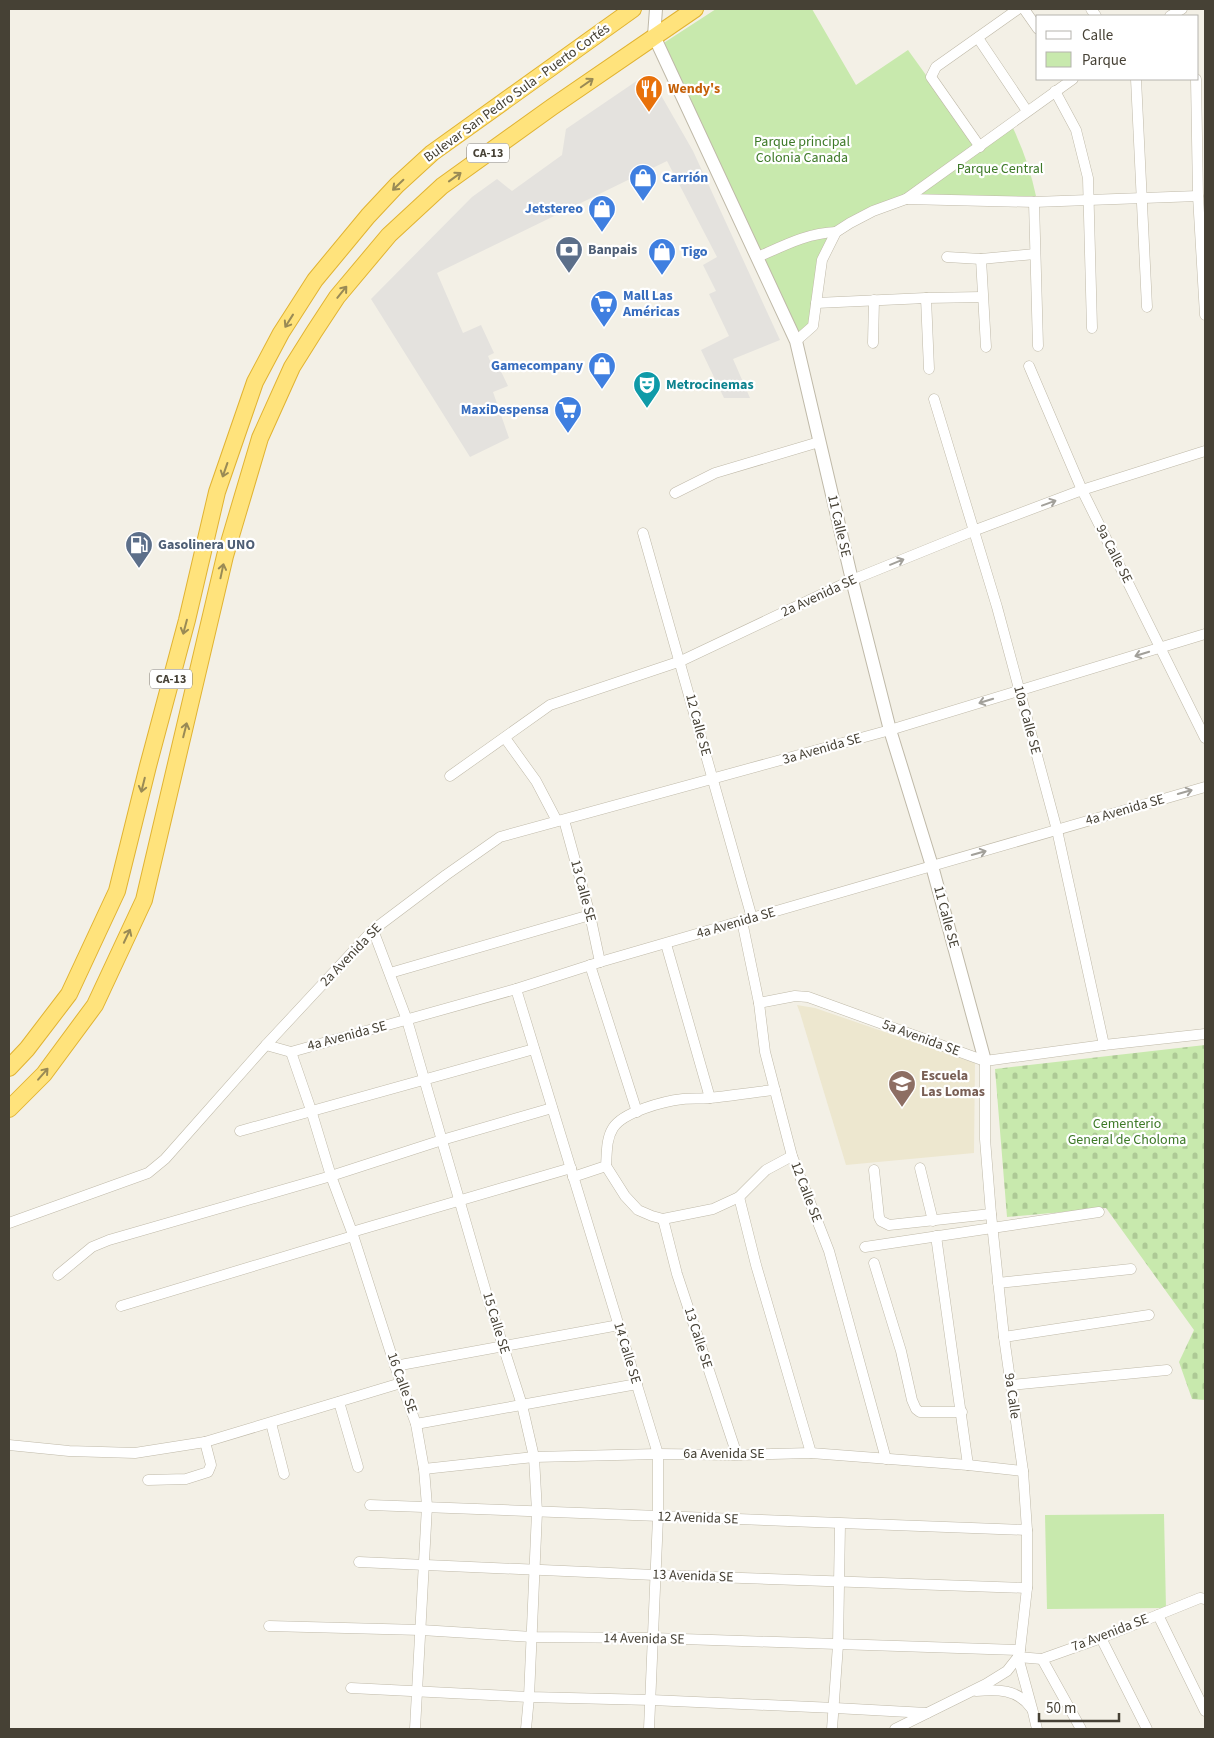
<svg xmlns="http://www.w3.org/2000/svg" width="1214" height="1738" font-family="'Source Sans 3',sans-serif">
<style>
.education{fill:#ede7cf}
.cemetery{fill:url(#cemetery-stones)}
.park{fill:#c8e9ad}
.parking{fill:#e4e2de}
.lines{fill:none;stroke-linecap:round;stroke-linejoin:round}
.minor-casing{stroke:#bfb9a8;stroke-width:11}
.tertiary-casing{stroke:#bfb9a8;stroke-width:14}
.trunk-casing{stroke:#e1b332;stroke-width:18}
.minor{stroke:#fff;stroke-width:10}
.tertiary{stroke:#fff;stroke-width:12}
.trunk{stroke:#ffe37c;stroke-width:16}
.oneway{stroke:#998a55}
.oneway2{stroke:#a2a09a}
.labels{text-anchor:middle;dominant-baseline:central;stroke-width:4.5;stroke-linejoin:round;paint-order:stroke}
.shield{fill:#fff;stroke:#7e7a72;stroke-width:1}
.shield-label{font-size:12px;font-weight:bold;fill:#464135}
.food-label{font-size:14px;font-weight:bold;fill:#c56008;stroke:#fff;text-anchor:start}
.street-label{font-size:14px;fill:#464135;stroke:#fff}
.park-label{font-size:14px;fill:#3d7927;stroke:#fff}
.shop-label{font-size:14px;font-weight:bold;fill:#366cbe;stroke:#fff;text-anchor:start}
.service-label{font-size:14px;font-weight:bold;fill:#4e5e75;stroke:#fff;text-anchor:start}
.culture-label{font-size:14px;font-weight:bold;fill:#0d838f;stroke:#fff;text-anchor:start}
.education-label{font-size:14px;font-weight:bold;fill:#785e54;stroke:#fff;text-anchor:start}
</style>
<defs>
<pattern id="cemetery-stones" width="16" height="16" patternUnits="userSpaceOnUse" patternTransform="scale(1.25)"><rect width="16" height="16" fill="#c8e9ad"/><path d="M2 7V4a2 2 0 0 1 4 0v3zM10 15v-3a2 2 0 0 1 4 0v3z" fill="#adc995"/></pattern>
</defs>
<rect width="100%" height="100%" fill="#f3f0e6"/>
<polygon class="education" points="797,1005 815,1008 975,1063 974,1153 846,1165 800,1013"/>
<polygon class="cemetery" points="1205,1045 1205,1400 1192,1399 1179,1362 1194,1330 1106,1208 1007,1217 995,1069"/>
<g class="park">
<polygon points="716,9 812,9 856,85 908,50 977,146 903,198 834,230 819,259 813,326 796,341 659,46"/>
<path d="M1012 126C1023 149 1031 172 1036 196L913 198Z"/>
<polygon points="1164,1514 1166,1608 1047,1609 1045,1515"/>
</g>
<polygon class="parking" points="641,78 654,83 693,151 780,340 733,359 750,398 724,398 701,350 729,336 709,294 716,291 703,265 717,257 667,161 437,273 463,333 481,325 494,353 488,356 491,363 496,361 508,386 493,392 509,438 470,457 371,299 472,197 497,179 512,191 562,155 566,129"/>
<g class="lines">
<defs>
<g id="minor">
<polyline points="1024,9 1038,29"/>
<polyline points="1091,9 1096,16"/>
<polyline points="1170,16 1182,9"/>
<polyline points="978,38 1027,111"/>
<polyline points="1136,79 1147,307"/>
<polyline points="1196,79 1198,196 1205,315"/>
<polyline points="1055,91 1076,130 1088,178 1092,328"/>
<polyline points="980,147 931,77 936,67 1018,9"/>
<polyline points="906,199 1034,202 1198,196"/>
<polyline points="1034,202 1038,346"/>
<path d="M758 257C783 246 807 233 836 232"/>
<polyline points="947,257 981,259 1035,254"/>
<polyline points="981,259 986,347"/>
<polyline points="926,298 982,297"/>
<polyline points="816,303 926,298 929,369"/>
<polyline points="796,341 813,326 822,260 836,232 850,223 873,211 906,199 1073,79"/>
<polyline points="873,343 874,300"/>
<polyline points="1029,366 1082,490 1205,738"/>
<polyline points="934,399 997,607 1057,830 1104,1045"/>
<polyline points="675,493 715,473 819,442"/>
<polyline points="643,533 752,918"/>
<polyline points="505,738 536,781 557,821"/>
<polyline points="450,776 550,705 681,661 852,580 973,531 1082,490 1205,451"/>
<polyline points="564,820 590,915 600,962"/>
<polyline points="742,921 759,1003 765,1052 792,1156 829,1251 886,1459"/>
<polyline points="373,930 407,1020 488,1299 522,1405 534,1457 537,1512 529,1697 526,1729"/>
<polyline points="666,944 710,1098"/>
<polyline points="590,965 637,1112"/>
<polyline points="390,973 590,915"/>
<polyline points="516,989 658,1454 658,1517 649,1729"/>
<polyline points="759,1003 795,996 808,997 985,1061 1104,1045 1205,1034"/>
<polyline points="266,1045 291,1052 516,989 600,962 1205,787"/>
<polyline points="291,1052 311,1110 331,1176 352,1232 395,1366 416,1424 424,1469 427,1506 415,1729"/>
<polyline points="985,1061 985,1139 991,1214 1004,1337 1023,1471 1027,1530 1027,1588 1020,1650 1018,1657 1033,1712 1037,1729"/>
<polyline points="240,1131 534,1049"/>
<polyline points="606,1166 625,1196 638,1210 652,1216 663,1219 713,1209 739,1197 766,1170 792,1156"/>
<polyline points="920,1168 933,1221"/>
<polyline points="874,1170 879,1217 881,1221 889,1225 991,1214"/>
<path d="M573 1177 606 1166C607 1153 606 1139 613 1128 623 1112 664 1101 683 1099 691 1098 701 1099 709 1098 731 1096 753 1092 775 1090"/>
<polyline points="739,1197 756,1265 811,1453"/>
<polyline points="663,1219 677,1274 737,1455"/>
<polyline points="9,1223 148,1173 165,1159 266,1045 373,930 446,875 500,837 890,730 1205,634"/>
<polyline points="352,1232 571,1168"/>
<polyline points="936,1236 968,1465"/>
<polyline points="865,1247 1099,1212"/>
<polyline points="874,1263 901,1351 912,1400 916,1409 920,1412 962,1412"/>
<polyline points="58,1275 92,1247 109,1240 331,1176 442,1140 552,1108"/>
<polyline points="998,1283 1131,1269"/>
<polyline points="121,1306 353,1236"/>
<polyline points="1004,1337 1149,1315"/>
<polyline points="395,1366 619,1325"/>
<polyline points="1010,1385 1167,1370"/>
<polyline points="339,1402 358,1467"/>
<polyline points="271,1423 284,1474"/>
<polyline points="416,1424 637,1384"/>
<polyline points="9,1445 69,1451 135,1453 205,1442 401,1383"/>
<polyline points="424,1469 534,1457 658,1454 737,1455 811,1453 968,1465 1023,1471"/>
<polyline points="148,1480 186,1479 208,1472 211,1465 205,1442"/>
<polyline points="370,1505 1027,1530"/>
<polyline points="359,1562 655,1575 1027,1588"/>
<polyline points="1158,1615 1205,1711"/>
<polyline points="269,1626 421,1630 533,1637 653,1638 1020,1650"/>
<polyline points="1101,1638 1147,1729"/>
<polyline points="1042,1659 1081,1729"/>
<polyline points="351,1688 529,1697 651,1700 835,1708 927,1713"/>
<path d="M976 1691C997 1689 1018 1689 1031 1708"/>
<polyline points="832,1729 838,1645 840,1524"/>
<polyline points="895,1729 986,1684 1007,1671 1018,1657 1042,1659 1101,1638 1200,1598 1205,1599"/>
</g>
<polyline id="tertiary" points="656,9 654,36 796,341 852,580 890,730 932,866 985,1061"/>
<g id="trunk">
<polyline points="9,1068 27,1049 69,994 117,891 148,766 187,620 217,492 255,382 281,333 315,280 368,216 397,185 432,153 633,9"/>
<polyline points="9,1109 44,1074 95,1005 144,900 225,556 260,438 292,367 314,332 337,297 389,235 442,186 552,107 695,9"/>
</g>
</defs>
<use href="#minor" class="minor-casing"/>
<use href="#tertiary" class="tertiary-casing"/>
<use href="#trunk" class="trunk-casing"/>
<use href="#minor" class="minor"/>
<use href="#tertiary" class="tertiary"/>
<use href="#trunk" class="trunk"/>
</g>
<defs><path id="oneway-shaft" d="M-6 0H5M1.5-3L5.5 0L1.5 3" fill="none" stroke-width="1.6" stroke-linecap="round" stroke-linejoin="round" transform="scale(1.25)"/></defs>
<g class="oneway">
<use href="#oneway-shaft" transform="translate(587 83) rotate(-35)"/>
<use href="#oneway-shaft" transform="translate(455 177) rotate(-36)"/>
<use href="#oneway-shaft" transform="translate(398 185) rotate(136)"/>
<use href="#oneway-shaft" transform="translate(342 292) rotate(-51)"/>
<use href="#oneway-shaft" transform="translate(289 321) rotate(122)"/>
<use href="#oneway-shaft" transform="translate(225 470) rotate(109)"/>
<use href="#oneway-shaft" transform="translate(222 571) rotate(-78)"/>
<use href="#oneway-shaft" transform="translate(185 627) rotate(105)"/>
<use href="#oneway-shaft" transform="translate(185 730) rotate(-76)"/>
<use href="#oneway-shaft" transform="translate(143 785) rotate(104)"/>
<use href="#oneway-shaft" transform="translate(127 936) rotate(-65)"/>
<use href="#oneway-shaft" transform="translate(43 1074) rotate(-49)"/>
</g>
<g class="oneway2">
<use href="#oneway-shaft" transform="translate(1049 503) rotate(-20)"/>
<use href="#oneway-shaft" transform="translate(897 562) rotate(-22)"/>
<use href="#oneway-shaft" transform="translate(1142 654) rotate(163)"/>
<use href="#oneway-shaft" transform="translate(986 701) rotate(163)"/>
<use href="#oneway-shaft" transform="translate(1185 792) rotate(-16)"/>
<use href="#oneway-shaft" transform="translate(979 853) rotate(-16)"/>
</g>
<defs>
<symbol id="restaurant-pin" viewBox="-11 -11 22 30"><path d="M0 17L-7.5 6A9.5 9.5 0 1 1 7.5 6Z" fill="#e8710a" stroke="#fff"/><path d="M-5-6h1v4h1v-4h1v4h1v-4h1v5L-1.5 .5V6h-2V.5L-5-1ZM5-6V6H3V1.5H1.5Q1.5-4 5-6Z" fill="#fff"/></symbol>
<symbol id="shop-pin" viewBox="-11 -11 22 30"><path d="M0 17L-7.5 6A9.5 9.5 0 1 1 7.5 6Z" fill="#3f7fe0" stroke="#fff"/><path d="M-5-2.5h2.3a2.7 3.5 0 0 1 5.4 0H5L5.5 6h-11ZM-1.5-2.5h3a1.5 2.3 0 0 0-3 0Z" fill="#fff"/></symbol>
<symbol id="bank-pin" viewBox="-11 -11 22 30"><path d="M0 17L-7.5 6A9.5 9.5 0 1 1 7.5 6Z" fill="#5c6f8a" stroke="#fff"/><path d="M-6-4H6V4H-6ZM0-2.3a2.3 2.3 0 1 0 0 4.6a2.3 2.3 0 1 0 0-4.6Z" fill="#fff"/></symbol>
<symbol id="supermarket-pin" viewBox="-11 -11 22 30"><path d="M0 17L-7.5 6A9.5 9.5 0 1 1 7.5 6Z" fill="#3f7fe0" stroke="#fff"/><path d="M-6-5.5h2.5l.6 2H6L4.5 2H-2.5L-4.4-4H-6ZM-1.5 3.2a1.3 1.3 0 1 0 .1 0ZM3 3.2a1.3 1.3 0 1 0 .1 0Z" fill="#fff"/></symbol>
<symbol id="theatre-pin" viewBox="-11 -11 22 30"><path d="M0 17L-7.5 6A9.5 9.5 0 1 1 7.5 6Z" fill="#0f9aa8" stroke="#fff"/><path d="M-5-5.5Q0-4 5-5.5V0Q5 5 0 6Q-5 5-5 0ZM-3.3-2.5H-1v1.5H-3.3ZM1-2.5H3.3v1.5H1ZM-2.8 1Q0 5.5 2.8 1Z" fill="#fff"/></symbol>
<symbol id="fuel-pin" viewBox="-11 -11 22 30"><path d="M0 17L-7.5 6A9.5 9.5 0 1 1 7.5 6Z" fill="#5c6f8a" stroke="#fff"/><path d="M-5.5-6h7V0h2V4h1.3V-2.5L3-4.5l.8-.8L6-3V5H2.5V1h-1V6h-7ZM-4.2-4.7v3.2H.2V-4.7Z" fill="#fff"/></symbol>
<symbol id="school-pin" viewBox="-11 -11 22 30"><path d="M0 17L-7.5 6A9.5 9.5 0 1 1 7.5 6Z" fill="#8d6e63" stroke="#fff"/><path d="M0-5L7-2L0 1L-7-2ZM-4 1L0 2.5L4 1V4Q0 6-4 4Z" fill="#fff"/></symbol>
</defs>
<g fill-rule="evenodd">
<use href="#restaurant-pin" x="633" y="73" width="32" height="43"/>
<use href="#shop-pin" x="627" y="162" width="32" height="43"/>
<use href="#shop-pin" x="586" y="193" width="32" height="43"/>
<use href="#bank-pin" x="553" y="234" width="32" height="43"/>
<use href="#shop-pin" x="646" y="236" width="32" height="43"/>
<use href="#supermarket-pin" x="588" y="288" width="32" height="43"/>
<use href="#shop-pin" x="586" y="350" width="32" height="43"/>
<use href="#theatre-pin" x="631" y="369" width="32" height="43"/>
<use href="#supermarket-pin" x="552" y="394" width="32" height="43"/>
<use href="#fuel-pin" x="123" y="529" width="32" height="43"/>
<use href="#school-pin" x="886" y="1068" width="32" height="43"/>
</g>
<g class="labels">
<g class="shield">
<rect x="467" y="143.5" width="42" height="19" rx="4"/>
<rect x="150" y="669.5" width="42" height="19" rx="4"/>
</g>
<g class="shield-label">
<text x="488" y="153">CA-13</text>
<text x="171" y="679">CA-13</text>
</g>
<g class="food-label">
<text x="668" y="89">Wendy's</text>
</g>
<g class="street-label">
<text transform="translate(517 93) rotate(-36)">Bulevar San Pedro Sula - Puerto Cortés</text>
<text transform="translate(839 526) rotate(77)">11 Calle SE</text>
<text transform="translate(1114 554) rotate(63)">9a Calle SE</text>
<text transform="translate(819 596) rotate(-25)">2a Avenida SE</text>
<text transform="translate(1027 720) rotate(75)">10a Calle SE</text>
<text transform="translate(698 725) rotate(75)">12 Calle SE</text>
<text transform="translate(822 749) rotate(-16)">3a Avenida SE</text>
<text transform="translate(1125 810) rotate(-16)">4a Avenida SE</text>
<text transform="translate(583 891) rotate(75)">13 Calle SE</text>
<text transform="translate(946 917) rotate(75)">11 Calle SE</text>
<text transform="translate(736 923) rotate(-16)">4a Avenida SE</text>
<text transform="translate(351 955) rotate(-46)">2a Avenida SE</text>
<text transform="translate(347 1036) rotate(-15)">4a Avenida SE</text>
<text transform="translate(921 1038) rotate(20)">5a Avenida SE</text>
<text transform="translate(806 1192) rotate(69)">12 Calle SE</text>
<text transform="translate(496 1323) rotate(73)">15 Calle SE</text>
<text transform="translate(698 1338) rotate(72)">13 Calle SE</text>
<text transform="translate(627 1353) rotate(73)">14 Calle SE</text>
<text transform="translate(402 1383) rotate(70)">16 Calle SE</text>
<text transform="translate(1012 1396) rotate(82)">9a Calle</text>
<text x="724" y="1454">6a Avenida SE</text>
<text transform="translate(698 1518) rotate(2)">12 Avenida SE</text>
<text transform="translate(693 1576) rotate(2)">13 Avenida SE</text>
<text transform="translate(1110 1633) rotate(-21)">7a Avenida SE</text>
<text transform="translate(644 1639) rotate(1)">14 Avenida SE</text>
</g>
<g class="park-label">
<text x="802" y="142">Parque principal<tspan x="802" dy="16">Colonia Canada</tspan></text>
<text x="1000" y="169">Parque Central</text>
<text x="1127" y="1124">Cementerio<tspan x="1127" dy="16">General de Choloma</tspan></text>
</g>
<g class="shop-label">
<text x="662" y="178">Carrión</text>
<text x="583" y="209" text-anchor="end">Jetstereo</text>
<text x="681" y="252">Tigo</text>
<text x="623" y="296">Mall Las<tspan x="623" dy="16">Américas</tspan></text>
<text x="583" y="366" text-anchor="end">Gamecompany</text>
<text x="549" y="410" text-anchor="end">MaxiDespensa</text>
</g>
<g class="service-label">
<text x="588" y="250">Banpais</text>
<text x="158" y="545">Gasolinera UNO</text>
</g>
<g class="culture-label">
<text x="666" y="385">Metrocinemas</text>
</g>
<g class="education-label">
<text x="921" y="1076">Escuela<tspan x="921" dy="16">Las Lomas</tspan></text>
</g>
</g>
<rect width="1214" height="1738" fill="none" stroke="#464135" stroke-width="20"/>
<rect x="1036" y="15" width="162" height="65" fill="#ffffff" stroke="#b5b3ae"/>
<rect x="1046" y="31" width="25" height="8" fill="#ffffff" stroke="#b5b3ae"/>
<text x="1082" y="40" font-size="15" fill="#464135">Calle</text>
<rect x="1046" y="52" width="25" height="15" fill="#c8e9ad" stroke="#b5b3ae"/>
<text x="1082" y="65" font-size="15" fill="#464135">Parque</text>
<path d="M1039 1713v8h80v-8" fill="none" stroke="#464135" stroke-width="2.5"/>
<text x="1046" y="1713" font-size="15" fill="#464135" stroke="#ffffff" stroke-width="4" paint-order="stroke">50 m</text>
</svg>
